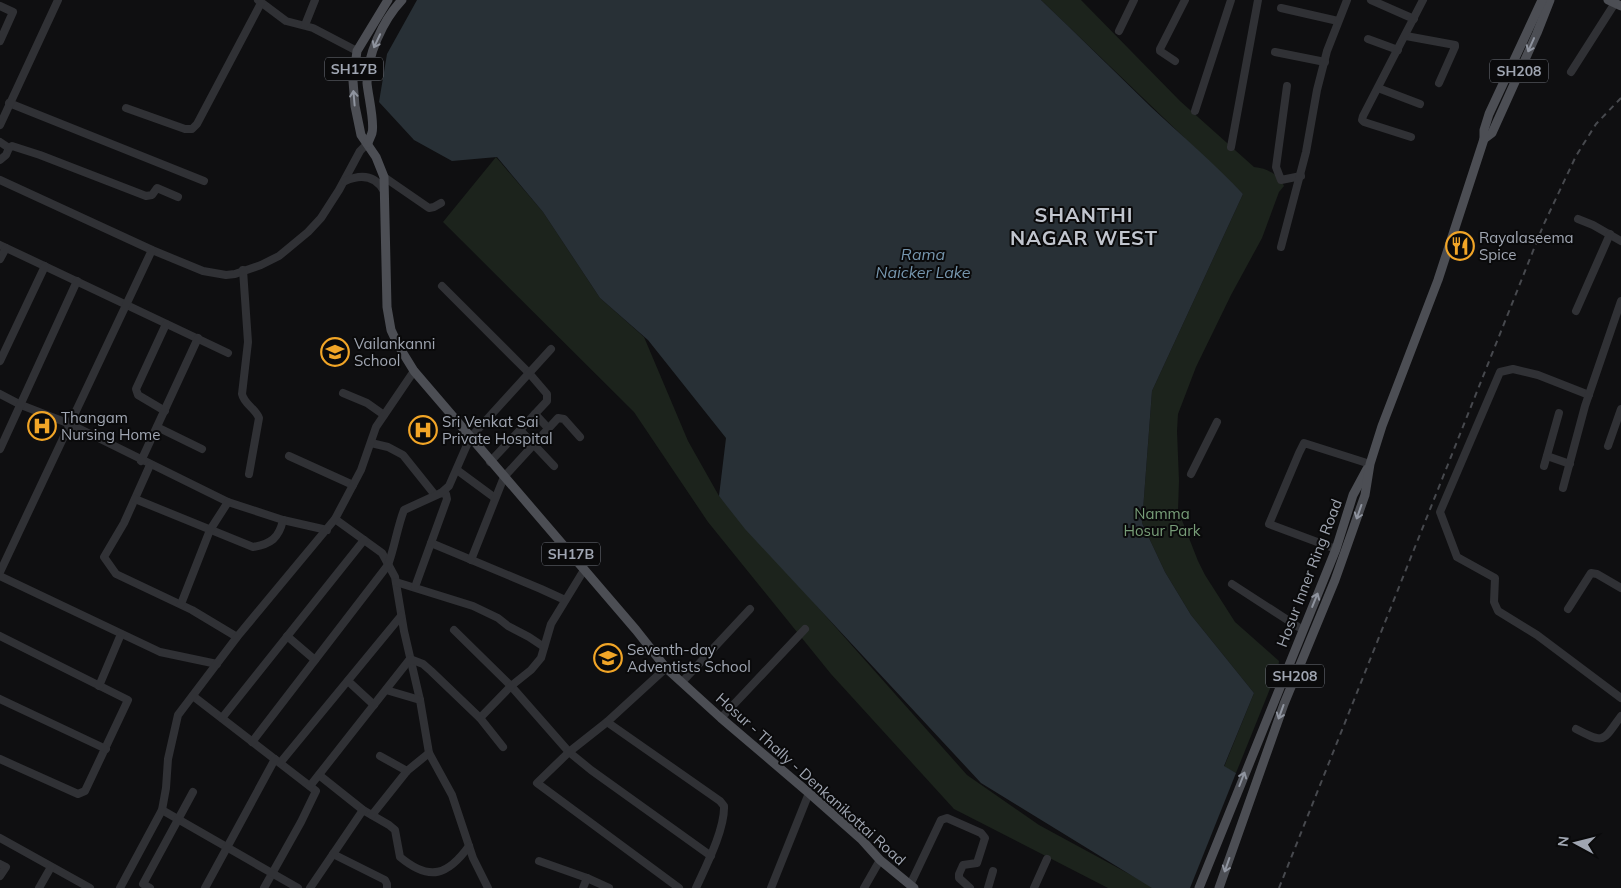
<svg xmlns="http://www.w3.org/2000/svg" width="1621" height="888" font-family="Mulish,sans-serif">
<style>
.green{fill:#1c231c}
.water{fill:#283036}
.lines{fill:none;stroke-linecap:round;stroke-linejoin:round}
.minor{stroke:#303135;stroke-width:8}
.major{stroke:#4c4e54;stroke-width:9}
.rail{stroke:#47494e;stroke-width:2;stroke-dasharray:6 5;stroke-linecap:butt}
.oneway{stroke:#8f949f}
.labels{text-anchor:middle;dominant-baseline:central;stroke-width:4;stroke-linejoin:round;paint-order:stroke}
.shield{fill:#0a0a0b;stroke:#737780;stroke-width:1}
.shield-label{font-size:14px;font-weight:bold;fill:#a0a6b2}
.poi-label{font-size:15px;fill:#a0a6b2;stroke:#0a0a0b;text-anchor:start}
.park-label{font-size:15px;fill:#779d78;stroke:#0a0a0b}
.street-label{font-size:15px;fill:#a0a6b2;stroke:#0a0a0b}
.water-label{font-size:16px;font-style:italic;fill:#7696ae;stroke:#0a0a0b}
.district-label{font-size:20px;font-weight:bold;letter-spacing:1px;fill:#c1c5ce;stroke:#0a0a0b}
</style>
<rect width="100%" height="100%" fill="#0f0f11"/>
<g class="green">
<path d="M1041 0H1081L1180 101 1254 167C1267 168 1279 175 1284 186L1279 192 1262 238 1231 295 1196 367 1178 414 1177 431 1179 481 1178 510 1198 561 1205 575 1235 622 1279 661 1278 669 1236 773 1224 767 1254 693 1191 615 1165 572 1142 523 1152 391 1243 194Z"/>
<polygon points="496,157 543,212 600,298 644,337 688,441 719,496 967,775 1039,825 1155,888 1108,888 954,809 831,674 708,522 634,412 443,222"/>
</g>
<path class="water" d="M417 0H1041C1078 35 1114 71 1151 107 1182 136 1214 163 1243 194L1152 391 1142 523 1165 572 1191 615 1254 693 1224 766 1236 773 1190 888H1152L981 783 745 529 719 496 726 438 648 340 600 298 543 212 497 157 452 161 414 140 379 102 387 54Z"/>
<g class="lines">
<g class="minor">
<polyline points="258,0 286,21 313,28 357,51"/>
<polyline points="1371,0 1414,19"/>
<polyline points="1281,8 1338,21"/>
<polyline points="305,25 315,0"/>
<polyline points="1119,31 1134,0"/>
<polyline points="1406,36 1455,45 1455,47 1439,83"/>
<polyline points="1368,39 1398,50"/>
<polyline points="0,41 13,12 0,6"/>
<polyline points="1275,52 1325,62"/>
<polyline points="1175,61 1160,51 1160,49 1185,0"/>
<polyline points="1571,72 1615,3"/>
<polyline points="1287,86 1276,167 1281,180 1301,176"/>
<polyline points="1378,88 1420,104"/>
<polyline points="9,103 204,181"/>
<polyline points="126,108 185,129 192,129 197,124 261,3"/>
<polyline points="1195,111 1231,0"/>
<polyline points="0,125 58,0"/>
<polyline points="1411,137 1364,122 1362,120 1363,116 1423,0"/>
<polyline points="0,142 9,148 6,155 0,160"/>
<polyline points="1231,147 1258,0"/>
<polyline points="9,148 12,146 40,155 146,196 152,195 157,188 178,197"/>
<polyline points="384,177 429,208 434,207 441,203"/>
<polyline points="0,180 152,250 203,271 226,275 235,274 261,265 279,256 308,232 321,218 339,190 360,151 368,143"/>
<path d="M345 181C361 174 375 175 384 191"/>
<polyline points="1578,219 1593,225 1621,241"/>
<polyline points="0,245 228,353"/>
<polyline points="1281,247 1306,152 1317,90 1327,51 1347,0"/>
<polyline points="0,259 6,248"/>
<path d="M243 270 248 342 242 394C244 404 255 408 259 418L249 474"/>
<polyline points="442,286 529,373 547,394 547,401 490,462"/>
<polyline points="1576,311 1610,234"/>
<polyline points="0,361 45,266"/>
<polyline points="343,393 367,403 384,415"/>
<polyline points="0,394 21,405 70,424 228,502 283,520 327,530"/>
<polyline points="1589,395 1538,375 1513,369 1500,372 1440,512 1457,557 1495,578 1494,602 1498,611 1537,635 1621,698"/>
<polyline points="165,411 138,395 136,389 166,324"/>
<polyline points="535,414 548,428"/>
<polyline points="157,427 202,449"/>
<polyline points="520,430 554,466"/>
<polyline points="371,443 388,447 403,455 435,495"/>
<polyline points="1608,446 1621,409"/>
<polyline points="0,449 77,281"/>
<polyline points="289,456 353,485"/>
<polyline points="1547,456 1570,464"/>
<polyline points="141,461 198,338"/>
<polyline points="150,465 124,523 104,557 116,574 192,610 237,637"/>
<polyline points="1544,466 1559,413"/>
<polyline points="457,470 495,498"/>
<polyline points="1191,474 1217,422"/>
<polyline points="1563,488 1585,406 1621,301"/>
<path d="M135 499 253 547C271 544 279 538 283 520"/>
<polyline points="335,519 382,553 395,577 404,631 420,700 429,753 452,795 473,858 488,888"/>
<polyline points="431,543 541,589 565,600"/>
<polyline points="1336,549 1269,524 1299,453 1304,443 1370,464"/>
<polyline points="471,560 504,477 558,418 564,419 580,437"/>
<polyline points="0,572 152,250"/>
<polyline points="0,576 160,652 217,664"/>
<polyline points="396,582 473,606 498,618 508,626 529,637 544,647"/>
<polyline points="1232,584 1303,630"/>
<polyline points="415,587 447,499 446,494 441,493"/>
<polyline points="181,604 210,530 228,502"/>
<polyline points="1568,609 1591,573 1597,574 1621,588"/>
<polyline points="454,630 511,686 569,752 591,770 711,856"/>
<polyline points="0,636 128,700 85,791 78,794 0,759"/>
<polyline points="287,636 315,660"/>
<polyline points="666,668 607,722 569,752 537,783 679,888"/>
<polyline points="348,681 374,705"/>
<polyline points="682,682 750,609"/>
<polyline points="99,686 121,634"/>
<polyline points="386,690 420,700"/>
<polyline points="193,696 316,791 301,822 264,888"/>
<polyline points="0,699 106,749"/>
<polyline points="222,718 364,540"/>
<polyline points="480,718 511,686 531,670 541,658 551,624 584,570"/>
<polyline points="721,718 805,629"/>
<path d="M607 722 720 801 724 806C725 829 706 866 696 888"/>
<path d="M1576 729C1605 744 1602 742 1621 716"/>
<path d="M252 742 388 565C395 546 397 528 404 510L441 493 449 486 470 438 551 349"/>
<polyline points="380,756 407,771"/>
<polyline points="280,763 401,616"/>
<path d="M319 775 363 810 389 825 395 830 400 857C430 882 448 875 469 846"/>
<polyline points="310,786 410,659 423,664 431,671 480,718 503,747"/>
<polyline points="162,810 298,888"/>
<polyline points="372,815 407,771 429,753"/>
<polyline points="0,838 90,888"/>
<polyline points="333,854 385,880 387,884 387,888"/>
<polyline points="539,861 587,878"/>
<polyline points="0,864 6,867 0,876"/>
<polyline points="910,885 941,820 947,818 981,833 985,838 977,863 963,865 959,874 959,878 970,888"/>
<polyline points="39,888 51,867"/>
<polyline points="120,888 162,810 166,788 168,759 178,715 237,637 335,519 361,470 376,427 414,371"/>
<polyline points="150,888 143,884 193,792"/>
<polyline points="205,888 275,759"/>
<polyline points="310,888 363,810"/>
<polyline points="583,888 587,878 609,888"/>
<polyline points="771,888 809,793"/>
<polyline points="864,888 880,860"/>
<polyline points="988,888 993,871"/>
<polyline points="1034,888 1047,859"/>
</g>
<g class="major">
<polyline points="388,0 357,51 353,81 355,106 361,135 376,157 384,177 387,307 391,330 398,345 414,371 636,630 666,668 721,718 809,793 862,840 880,860 914,888"/>
<polyline points="1608,0 1621,6"/>
<polyline points="1484,139 1492,133 1537,33 1550,0"/>
<path d="M368 143C369 140 371 136 372 133 375 123 368 95 367 83 367 55 383 20 402 0"/>
<polyline points="1199,888 1336,549 1353,495 1367,469"/>
<polyline points="1219,888 1284,704 1335,580 1365,495 1370,464 1382,426 1438,280 1484,139 1484,130 1489,114 1542,0"/>
</g>
<polyline class="rail" points="1279,888 1543,226 1576,156 1596,124 1621,98"/>
</g>
<defs><path id="oneway-shaft" d="M-6 0H5M1.5-3L5.5 0L1.5 3" fill="none" stroke-width="1.6" stroke-linecap="round" stroke-linejoin="round" transform="scale(1.25)"/></defs>
<g class="oneway">
<use href="#oneway-shaft" transform="translate(377 41) rotate(115)"/>
<use href="#oneway-shaft" transform="translate(1531 45) rotate(114)"/>
<use href="#oneway-shaft" transform="translate(354 98) rotate(-95)"/>
<use href="#oneway-shaft" transform="translate(1359 512) rotate(109)"/>
<use href="#oneway-shaft" transform="translate(1315 600) rotate(-68)"/>
<use href="#oneway-shaft" transform="translate(1281 712) rotate(110)"/>
<use href="#oneway-shaft" transform="translate(1242 779) rotate(-69)"/>
<use href="#oneway-shaft" transform="translate(1227 865) rotate(109)"/>
</g>
<defs>
<symbol id="restaurant-ring" viewBox="-11 -11 22 22"><circle r="9.5" fill="#0a0a0b" stroke="#f1a527" stroke-width="1.5"/><path d="M-5-6h1v4h1v-4h1v4h1v-4h1v5L-1.5 .5V6h-2V.5L-5-1ZM5-6V6H3V1.5H1.5Q1.5-4 5-6Z" fill="#f1a527"/></symbol>
<symbol id="school-ring" viewBox="-11 -11 22 22"><circle r="9.5" fill="#0a0a0b" stroke="#f1a527" stroke-width="1.5"/><path d="M0-5L7-2L0 1L-7-2ZM-4 1L0 2.5L4 1V4Q0 6-4 4Z" fill="#f1a527"/></symbol>
<symbol id="hospital-ring" viewBox="-11 -11 22 22"><circle r="9.5" fill="#0a0a0b" stroke="#f1a527" stroke-width="1.5"/><path d="M-5-5h3v3.5h4V-5h3V5h-3V1.5h-4V5h-3Z" fill="#f1a527"/></symbol>
</defs>
<g fill-rule="evenodd">
<use href="#restaurant-ring" x="1444" y="230" width="32" height="32"/>
<use href="#school-ring" x="319" y="336" width="32" height="32"/>
<use href="#hospital-ring" x="26" y="410" width="32" height="32"/>
<use href="#hospital-ring" x="407" y="414" width="32" height="32"/>
<use href="#school-ring" x="592" y="642" width="32" height="32"/>
</g>
<g class="labels">
<g class="shield">
<rect x="325" y="57.5" width="58" height="23" rx="4"/>
<rect x="1490" y="59.5" width="58" height="23" rx="4"/>
<rect x="542" y="542.5" width="58" height="23" rx="4"/>
<rect x="1266" y="664.5" width="58" height="23" rx="4"/>
</g>
<g class="shield-label">
<text x="354" y="69">SH17B</text>
<text x="1519" y="71">SH208</text>
<text x="571" y="554">SH17B</text>
<text x="1295" y="676">SH208</text>
</g>
<g class="poi-label">
<text x="1479" y="237">Rayalaseema<tspan x="1479" dy="17">Spice</tspan></text>
<text x="354" y="343">Vailankanni<tspan x="354" dy="17">School</tspan></text>
<text x="61" y="417">Thangam<tspan x="61" dy="17">Nursing Home</tspan></text>
<text x="442" y="421">Sri Venkat Sai<tspan x="442" dy="17">Private Hospital</tspan></text>
<text x="627" y="649">Seventh-day<tspan x="627" dy="17">Adventists School</tspan></text>
</g>
<g class="park-label">
<text x="1162" y="513">Namma<tspan x="1162" dy="17">Hosur Park</tspan></text>
</g>
<g class="street-label">
<text transform="translate(1309 573) rotate(-69)">Hosur Inner Ring Road</text>
<text transform="translate(811 779) rotate(42)">Hosur - Thally - Denkanikottai Road</text>
</g>
<g class="water-label">
<text x="923" y="254">Rama<tspan x="923" dy="18">Naicker Lake</tspan></text>
</g>
<g class="district-label">
<text x="1084" y="214">SHANTHI<tspan x="1084" dy="23">NAGAR WEST</tspan></text>
</g>
</g>
<g transform="translate(1576 843) rotate(277)" stroke="#0a0a0b" stroke-width="4" paint-order="stroke">
<path d="M0-4L9 19L0 12L-9 19Z" fill="#a0a6b2"/>
<text y="-8" font-size="14" font-weight="bold" text-anchor="middle" fill="#a0a6b2">N</text>
</g>
</svg>
